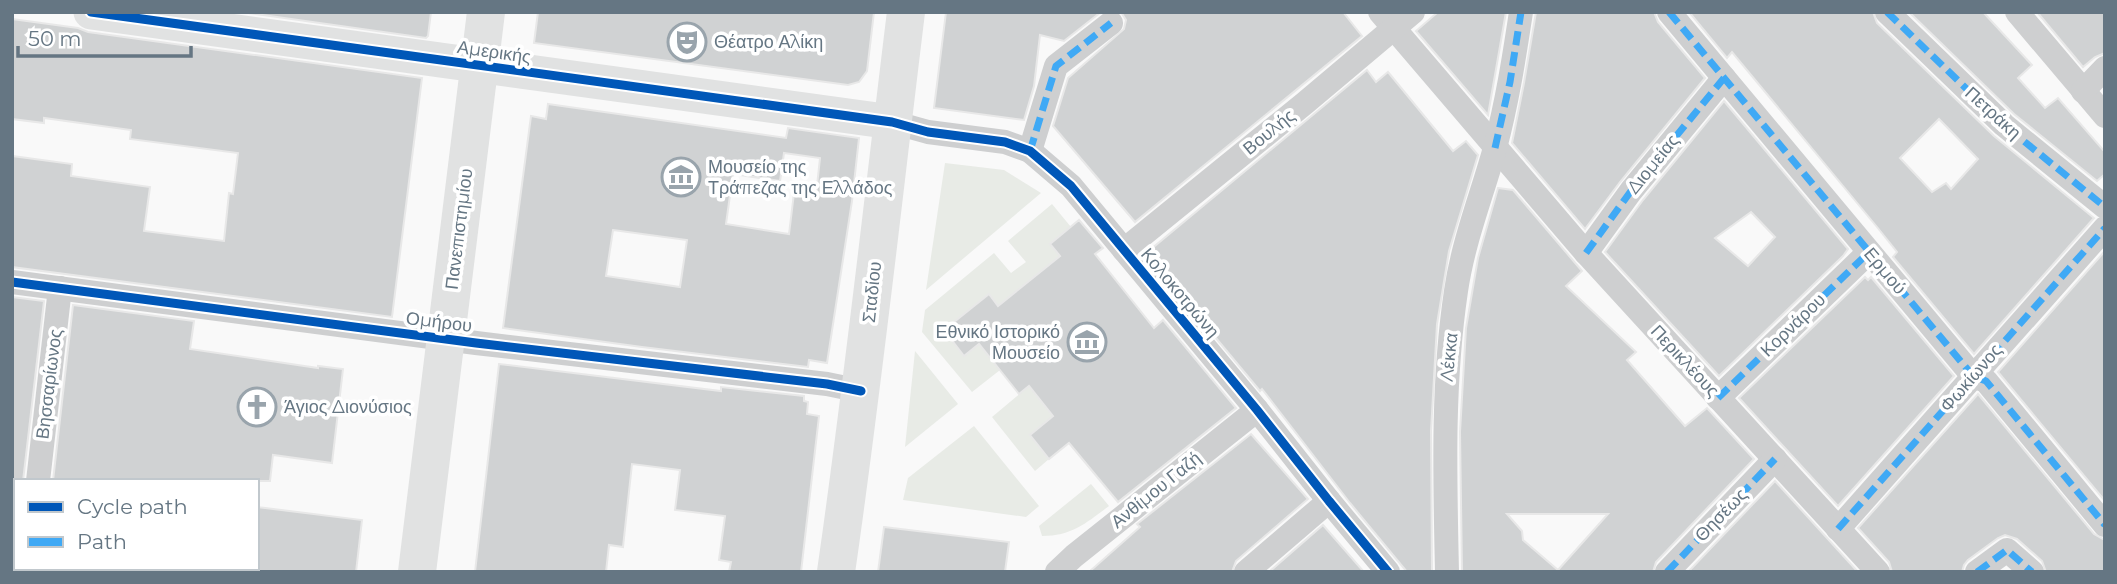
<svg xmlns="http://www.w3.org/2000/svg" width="2117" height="584" font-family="Montserrat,sans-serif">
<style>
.green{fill:#e8ebe6}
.building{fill:#d0d2d3;stroke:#e8e8e8;stroke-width:2;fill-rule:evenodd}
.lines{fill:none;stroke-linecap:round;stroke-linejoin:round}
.street{stroke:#cecfd0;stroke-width:24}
.secondary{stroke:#e1e2e2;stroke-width:35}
.primary{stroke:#e1e2e2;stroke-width:38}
.quiet{stroke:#3fa9f5;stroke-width:7;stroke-dasharray:14 7;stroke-linecap:butt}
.cycleway-casing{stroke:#fff;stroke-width:13}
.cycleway{stroke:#0057b8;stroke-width:9}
.labels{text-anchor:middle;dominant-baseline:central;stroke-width:7;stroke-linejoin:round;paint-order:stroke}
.poi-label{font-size:18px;fill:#657683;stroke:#fff;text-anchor:start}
.street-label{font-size:18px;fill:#657683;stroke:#fff}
</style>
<rect width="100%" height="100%" fill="#f9f9f9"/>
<g class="green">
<polygon points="945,163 1004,170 1041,193 926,290"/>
<polygon points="1052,204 1071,227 1050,243 1060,256 998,306 988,294 944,330 965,355 988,336 1009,363 972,392 922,332 925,310 994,253 1011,273 1026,262 1008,241"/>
<polygon points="915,351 958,404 905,447"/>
<polygon points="1029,386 1053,416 1030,435 1049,459 1035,471 992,417"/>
<polygon points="974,426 1039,506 1026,517 903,500 908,478"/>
<path d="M1091 484 1109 506C1086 523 1072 536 1042 536L1039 526Z"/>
</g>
<g class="building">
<polygon points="241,12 431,12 428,36 426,38"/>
<polygon points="538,12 874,12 867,71 859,82 848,85 534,43"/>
<polygon points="946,12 1101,12 1064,41 1040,35 1034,86 1024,120 934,108"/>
<polygon points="1121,12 1343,12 1362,36 1135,222 1053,126 1068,78 1124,29 1126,20"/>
<polygon points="1438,12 1506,12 1488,115 1416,31"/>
<polygon points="1536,12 1654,12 1658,22 1705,78 1620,182 1585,229 1512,143 1524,83"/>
<path d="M1689 12H1873L1877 23 1994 136 2094 218 1974 354 1893 257 1897 252 1877 227 1732 52 1727 58ZM1939 119 1978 159 1951 189 1946 183 1932 192 1900 158Z"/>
<polygon points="1909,12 1983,12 2032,65 2018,78 2045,108 2058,98 2105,152 2105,174 2097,181 2014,114"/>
<polygon points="2037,12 2105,12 2105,53 2095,57 2083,67"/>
<polygon points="12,19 78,28 88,32 422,78 392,317 12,267 12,156 72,164 71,176 150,187 144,231 224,241 229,193 233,194 238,153 130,139 131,130 44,118 44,123 12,119"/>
<polygon points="1367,70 1376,82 1388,72 1453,151 1466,141 1478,155 1449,251 1437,324 1431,431 1432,572 1407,572 1350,503 1262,389 1260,391 1186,302 1189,299 1150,250"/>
<path d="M1724 101 1848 249 1843 256 1719 376 1605 252 1643 200ZM1751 212 1775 237 1748 266 1715 238Z"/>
<path d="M548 104 786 138 788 128 859 138 852 201 827 363 809 360 808 367 642 347 503 328 531 116 546 119ZM784 153 820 158 816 195 794 193 789 234 726 224 733 174 780 181ZM613 230 687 240 680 287 606 276Z"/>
<path d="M1498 188 1513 190 1582 271 1566 286 1636 352 1627 360 1685 426 1707 408 1754 459 1656 562 1653 572H1462L1460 432 1466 328 1478 258ZM1507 514H1608L1558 570 1523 540 1522 531Z"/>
<polygon points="1079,220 1103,248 1095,254 1154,328 1163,320 1236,408 1118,502 1069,443 1049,459 1030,435 1053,416 1029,386 1019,394 979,344 964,356 944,330 989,294 998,306 1060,256 1050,244"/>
<polygon points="2105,251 2105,501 1998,372"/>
<polygon points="1865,277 1868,280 1871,277 1954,376 1838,506 1739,398"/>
<polygon points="12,297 44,301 23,481 12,481"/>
<polygon points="73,305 194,321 190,349 318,368 318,366 343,369 332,463 273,455 270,481 53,481"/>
<polygon points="499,364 721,391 721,387 804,396 804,401 808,402 807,414 819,416 801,572 729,572 731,562 719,560 725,516 675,510 680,470 632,464 623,547 609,545 606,572 475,572"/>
<polygon points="1978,394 2094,534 2105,540 2105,572 2046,572 2042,561 2017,539 2005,535 1998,538 1968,560 1964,565 1962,572 1892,572 1889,562 1858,528"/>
<polygon points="1251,434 1308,499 1236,561 1232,572 1089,572 1140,527 1137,524"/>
<polygon points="1775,481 1858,572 1688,572"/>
<polygon points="257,507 362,520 356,572 257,572"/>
<polygon points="1323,525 1364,572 1269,572"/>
<polygon points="884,527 1009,542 1005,572 878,572"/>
</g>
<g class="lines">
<g class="street">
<polyline points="1380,12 1586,253 1878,572"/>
<polyline points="1669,12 1973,376 1986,381 2105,525"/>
<polyline points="1887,12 2004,125 2105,207"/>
<polyline points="2017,12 2105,116"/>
<polyline points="2083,91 2105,68"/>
<polyline points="892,122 928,132 1005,142 1030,151 1071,186 1257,410 1329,501 1388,572"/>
<polyline points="1030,151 1056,66 1111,23"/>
<polyline points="1124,250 1305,103 1413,12"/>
<polyline points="1586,253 1631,191 1724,78"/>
<polyline points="12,282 476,343 827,384 861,391"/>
<polyline points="1718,398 1869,252"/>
<polyline points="38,481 60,288"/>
<polyline points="1838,529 2105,228"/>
<polyline points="27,572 27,568"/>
<polyline points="1057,572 1074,556 1257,410"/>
<polyline points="1246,572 1329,501"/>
<path d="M1447 572C1445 478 1442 385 1456 291 1463 242 1482 195 1495 148 1507 103 1514 58 1521 12"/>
<polyline points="1667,572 1775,459"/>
<polyline points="1977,572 2007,550 2032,572"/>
</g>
<polyline class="secondary" points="91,12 892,122"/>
<g class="primary">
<polyline points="417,572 486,12"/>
<path d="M836 572C863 386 883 199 906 12"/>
</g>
<g class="quiet">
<polyline points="1669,12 1973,376 1986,381 2105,525"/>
<polyline points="1887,12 2004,125 2105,207"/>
<polyline points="1495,148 1510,82 1521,12"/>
<polyline points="1030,151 1056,66 1111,23"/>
<polyline points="1586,253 1631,191 1724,78"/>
<polyline points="1718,398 1869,252"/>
<polyline points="1838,529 2105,228"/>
<polyline points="1667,572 1775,459"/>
<polyline points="1977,572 2007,550 2032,572"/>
</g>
<defs>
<g id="cycleway">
<polyline points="91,12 892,122 928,132 1005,142 1030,151 1071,186 1257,410 1329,501 1388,572"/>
<polyline points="12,282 476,343 827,384 861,391"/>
</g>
</defs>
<use href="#cycleway" class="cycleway-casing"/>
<use href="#cycleway" class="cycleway"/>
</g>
<defs>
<symbol id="theatre-ring" viewBox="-11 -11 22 22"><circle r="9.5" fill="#fff" stroke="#99a4ac" stroke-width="1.5"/><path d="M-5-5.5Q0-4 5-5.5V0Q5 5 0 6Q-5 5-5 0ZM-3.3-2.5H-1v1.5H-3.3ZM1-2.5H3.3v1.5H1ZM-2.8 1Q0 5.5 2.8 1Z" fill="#99a4ac"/></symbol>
<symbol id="museum-ring" viewBox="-11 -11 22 22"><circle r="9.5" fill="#fff" stroke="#99a4ac" stroke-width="1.5"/><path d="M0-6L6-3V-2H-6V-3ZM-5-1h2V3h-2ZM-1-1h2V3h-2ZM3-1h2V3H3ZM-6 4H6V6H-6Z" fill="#99a4ac"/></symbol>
<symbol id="church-ring" viewBox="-11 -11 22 22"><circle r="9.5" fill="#fff" stroke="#99a4ac" stroke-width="1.5"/><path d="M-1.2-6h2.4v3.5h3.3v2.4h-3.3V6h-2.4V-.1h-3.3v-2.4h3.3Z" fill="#99a4ac"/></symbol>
</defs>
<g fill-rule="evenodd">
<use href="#theatre-ring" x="665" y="20" width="44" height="44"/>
<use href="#museum-ring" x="659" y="155" width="44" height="44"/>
<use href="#museum-ring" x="1065" y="320" width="44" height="44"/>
<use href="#church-ring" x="235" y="385" width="44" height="44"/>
</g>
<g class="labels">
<g class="poi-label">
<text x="714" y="42">Θέατρο Αλίκη</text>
<text x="708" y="167">Μουσείο της<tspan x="708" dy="21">Τράπεζας της Ελλάδος</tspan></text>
<text x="1060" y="332" text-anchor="end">Εθνικό Ιστορικό<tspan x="1060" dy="21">Μουσείο</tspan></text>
<text x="284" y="407">Άγιος Διονύσιος</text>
</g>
<g class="street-label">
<text transform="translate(494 52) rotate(8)">Αμερικής</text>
<text transform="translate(1993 113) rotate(42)">Πετράκη</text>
<text transform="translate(1269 132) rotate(-39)">Βουλής</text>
<text transform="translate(1653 164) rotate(-51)">Διομείας</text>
<text transform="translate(459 229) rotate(-83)">Πανεπιστημίου</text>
<text transform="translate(1885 271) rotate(50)">Ερμού</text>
<text transform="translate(872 292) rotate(-84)">Σταδίου</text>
<text transform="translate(1180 293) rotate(50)">Κολοκοτρώνη</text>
<text transform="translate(439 322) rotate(7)">Ομήρου</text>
<text transform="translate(1793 325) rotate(-44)">Κορνάρου</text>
<text transform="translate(1449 357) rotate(-84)">Λέκκα</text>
<text transform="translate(1685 361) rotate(47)">Περικλέους</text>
<text transform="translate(1971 378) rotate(-49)">Φωκίωνος</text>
<text transform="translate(49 384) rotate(-83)">Βησσαρίωνος</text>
<text transform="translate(1156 490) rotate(-39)">Ανθίμου Γαζή</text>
<text transform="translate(1721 515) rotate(-46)">Θησέως</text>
</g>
</g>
<rect width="2117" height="584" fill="none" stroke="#657683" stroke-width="28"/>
<rect x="14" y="479" width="245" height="91" fill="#ffffff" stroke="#c1c8cd" stroke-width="2"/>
<rect x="28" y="502" width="35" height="10" fill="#0057b8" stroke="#c1c8cd" stroke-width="2"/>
<text x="77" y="514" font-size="21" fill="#657683">Cycle path</text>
<rect x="28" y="537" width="35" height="10" fill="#3fa9f5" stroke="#c1c8cd" stroke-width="2"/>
<text x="77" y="549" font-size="21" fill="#657683">Path</text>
<path d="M18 46v10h173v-10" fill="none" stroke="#657683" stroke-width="3.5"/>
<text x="28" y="46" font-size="21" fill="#657683" stroke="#ffffff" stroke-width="5" paint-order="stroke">50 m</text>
</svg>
